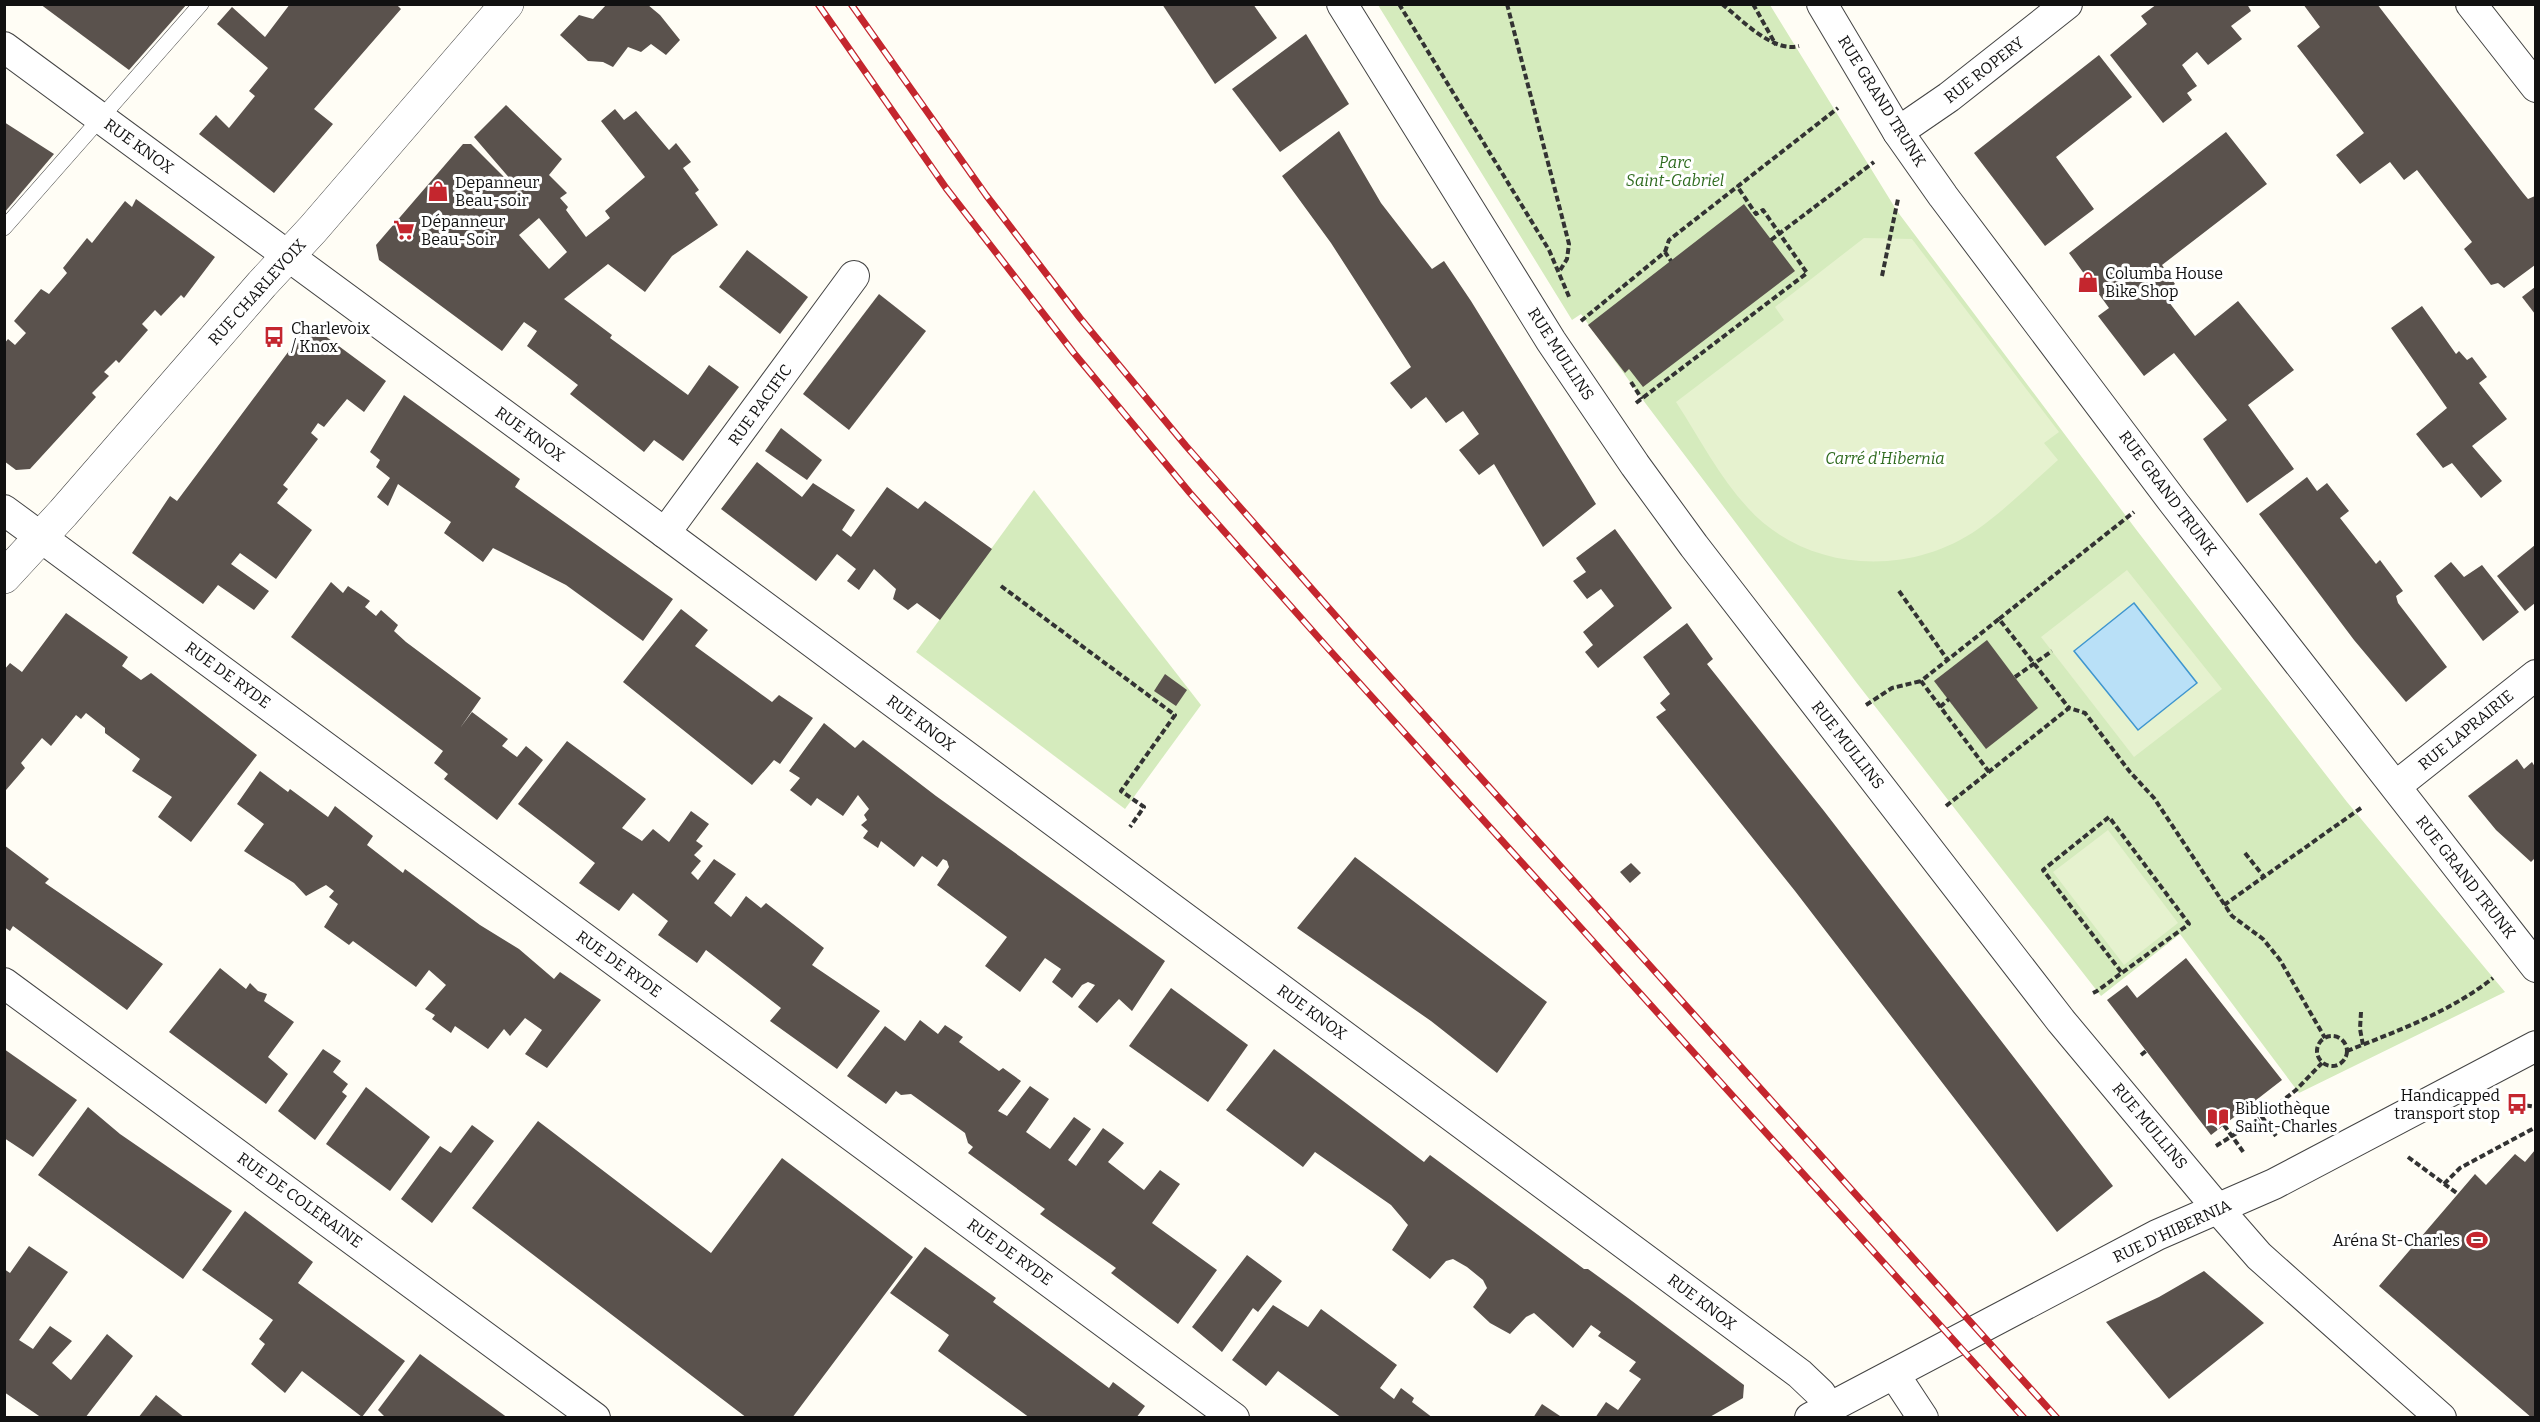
<svg xmlns="http://www.w3.org/2000/svg" width="2540" height="1422" font-family="Bitter,serif">
<style>
.green{fill:#d5ebbd}
.pitch{fill:#e6f2cf}
.water{fill:#b9e0f7;stroke:#3f96cf;stroke-width:1.5}
.building{fill:#5a524d;fill-rule:evenodd}
.lines{fill:none;stroke-linecap:round;stroke-linejoin:round}
.service-casing{stroke:#444;stroke-width:16}
.minor-casing{stroke:#444;stroke-width:32}
.tertiary-casing{stroke:#444;stroke-width:34}
.path{stroke:#333;stroke-width:4;stroke-dasharray:6 3;stroke-linecap:butt}
.service{stroke:#fff;stroke-width:15}
.minor{stroke:#fff;stroke-width:30}
.tertiary{stroke:#fff;stroke-width:33}
.rail-casing{stroke:#c4262e;stroke-width:7}
.rail{stroke:#fff;stroke-width:4.5;stroke-dasharray:14;stroke-linecap:butt}
.labels{text-anchor:middle;dominant-baseline:central;stroke-width:6;stroke-linejoin:round;paint-order:stroke}
.street-label{font-size:16px;fill:#111;stroke:#fff}
.park-label{font-size:16px;font-style:italic;fill:#2f6b1f;stroke:#fff}
.poi-label{font-size:16px;fill:#111;stroke:#fff;text-anchor:start}
</style>
<rect width="100%" height="100%" fill="#fffdf5"/>
<g class="green">
<polygon points="1378,5 1770,5 1897,211 2138,532 2347,802 2505,992 2299,1093 2180,934 2101,996 1856,682 1646,404 1581,314 1572,320"/>
<polygon points="1034,490 1201,705 1125,809 916,652"/>
</g>
<g class="pitch">
<path d="M1864 238 1912 239 2059 432 2044 443 2058 460C2032 483 2006 509 1978 529 1908 578 1806 572 1748 508 1719 477 1699 437 1676 402L1784 320 1775 307Z"/>
<polygon points="2127,570 2222,689 2134,757 2041,637"/>
<polygon points="2108,830 2178,923 2124,965 2053,872"/>
</g>
<polygon class="water" points="2134,603 2197,683 2138,730 2074,651"/>
<g class="building">
<polygon points="40,4 187,4 129,70"/>
<polygon points="290,4 396,4 401,9 314,109 333,124 274,193 199,134 216,115 229,128 255,96 249,91 268,68 217,24 232,7 265,37"/>
<polygon points="1162,4 1253,4 1277,38 1215,84"/>
<polygon points="2157,4 2247,4 2251,11 2231,26 2242,39 2208,65 2197,52 2182,65 2197,86 2187,93 2192,100 2163,123 2110,55 2147,24 2141,16"/>
<polygon points="2303,4 2377,4 2523,193 2528,199 2535,196 2535,265 2504,288 2498,283 2491,285 2464,249 2472,242 2417,170 2404,180 2390,162 2360,184 2336,155 2364,133 2297,46 2320,27"/>
<polygon points="606,5 648,5 660,15 680,40 666,55 651,44 641,52 628,47 613,67 603,62 588,61 560,35 579,15 593,19"/>
<polygon points="1306,34 1349,104 1280,152 1232,89"/>
<polygon points="2099,55 2132,97 2056,157 2094,209 2045,246 1974,153"/>
<path d="M506 105 562 159 549 175 567 193 560 198 568 207 566 210 586 237 610 218 605 211 645 177 601 121 615 109 624 120 636 111 669 150 676 143 691 162 683 168 699 190 695 193 718 225 672 256 645 292 608 264 564 299 612 335 610 338 688 395 709 365 739 387 683 461 654 440 644 452 570 394 578 385 527 346 537 331 524 322 502 351 379 260 376 245 463 144H471L509 182 511 180 474 137ZM539 218 567 252 549 269 519 235Z"/>
<polygon points="4,122 54,154 4,213"/>
<polygon points="1339,131 1381,203 1432,269 1444,261 1471,301 1596,504 1543,547 1494,464 1479,475 1459,450 1479,434 1463,411 1446,423 1426,397 1411,409 1390,383 1411,367 1331,243 1282,176"/>
<polygon points="2226,132 2267,184 2162,265 2175,284 2162,293 2195,336 2238,301 2294,370 2248,405 2294,469 2247,503 2203,439 2227,420 2174,353 2144,376 2098,316 2109,308 2069,253"/>
<polygon points="136,199 215,257 184,298 181,295 161,316 155,310 142,324 148,330 119,363 116,360 104,372 109,376 92,393 96,397 30,469 16,470 4,461 4,344 8,339 15,345 26,333 14,321 41,289 49,294 67,273 63,268 87,238 92,243 125,201 132,207"/>
<polygon points="1744,204 1795,271 1643,387 1629,369 1625,373 1588,325"/>
<polygon points="747,250 808,297 780,334 719,287"/>
<polygon points="2535,287 2535,314 2522,297"/>
<polygon points="879,294 926,331 849,430 803,394"/>
<polygon points="2422,306 2456,354 2459,351 2467,360 2472,357 2487,377 2479,383 2507,419 2472,446 2502,481 2481,498 2452,463 2443,468 2416,434 2447,408 2391,328"/>
<polygon points="309,324 386,381 364,412 347,399 324,427 318,423 311,433 318,439 283,485 288,489 277,503 312,530 276,579 240,553 231,564 269,591 254,610 218,585 203,604 132,553 170,496 177,501"/>
<polygon points="404,395 520,479 515,487 673,599 643,641 566,585 493,548 483,562 444,533 451,522 398,484 388,506 377,497 390,478 376,467 380,460 370,452"/>
<polygon points="781,428 822,460 807,480 765,451"/>
<polygon points="757,462 802,497 813,483 855,510 842,530 851,537 887,487 918,509 925,501 992,549 940,620 917,603 908,610 893,599 896,589 874,569 859,590 847,581 856,569 837,554 816,581 721,509"/>
<polygon points="2307,477 2317,491 2327,483 2349,511 2340,518 2376,564 2380,560 2403,591 2396,596 2398,603 2447,667 2406,702 2354,640 2259,514"/>
<polygon points="1615,529 1672,608 1598,668 1585,652 1593,645 1583,632 1614,606 1601,589 1587,599 1573,581 1586,572 1576,558"/>
<polygon points="2535,545 2535,603 2525,611 2497,576"/>
<polygon points="2451,562 2464,577 2482,565 2519,612 2483,641 2434,576"/>
<polygon points="331,582 343,593 348,586 370,601 365,607 376,616 381,610 398,625 394,631 406,642 481,698 460,728 472,712 508,739 502,746 517,757 526,746 543,760 497,820 444,779 448,774 434,763 443,751 291,637"/>
<polygon points="681,609 708,630 695,646 772,702 779,695 813,718 780,764 774,760 752,785 623,682"/>
<polygon points="66,613 128,657 122,666 141,680 151,673 257,755 191,842 158,817 172,797 132,771 140,759 105,733 105,728 86,713 81,719 76,715 51,746 42,738 21,763 25,768 6,790 4,789 4,670 10,663 22,672"/>
<polygon points="1687,623 1713,659 1707,664 1824,811 2113,1186 2057,1232 1795,891 1656,717 1666,710 1660,703 1670,694 1643,657"/>
<polygon points="1987,640 2038,708 1986,749 1934,681"/>
<polygon points="1165,674 1187,690 1176,706 1154,691"/>
<polygon points="824,723 855,748 863,740 936,796 1165,961 1132,1011 1119,999 1097,1023 1078,1007 1095,985 1088,982 1082,985 1072,998 1052,982 1061,969 1045,958 1020,992 985,966 1007,937 937,885 949,867 947,861 943,859 937,867 922,856 914,867 881,841 878,848 863,838 868,831 861,825 867,820 864,815 869,809 858,795 843,816 817,798 811,806 790,790 800,778 789,771"/>
<polygon points="567,741 646,799 622,828 642,841 653,829 669,842 691,811 709,824 696,841 703,846 694,855 701,861 691,873 698,880 714,859 736,874 714,903 731,917 746,896 761,908 766,903 824,948 812,965 880,1011 837,1069 770,1021 781,1008 706,950 697,963 658,935 668,921 633,893 619,911 579,883 595,863 518,804"/>
<polygon points="2517,759 2524,769 2532,762 2535,767 2535,858 2531,862 2496,830 2468,796"/>
<polygon points="260,771 288,792 290,789 328,817 335,806 373,836 367,845 403,873 405,869 480,925 519,949 554,979 560,972 601,1000 547,1068 525,1054 542,1030 525,1018 510,1036 504,1029 488,1049 455,1026 451,1033 432,1019 435,1015 425,1009 446,985 429,970 416,987 353,941 349,945 324,927 338,904 329,897 334,891 326,885 306,896 294,883 244,851 264,824 237,804"/>
<polygon points="4,845 49,879 45,883 163,964 127,1010 13,926 10,931 4,927"/>
<polygon points="1355,857 1547,1002 1497,1073 1431,1021 1297,928"/>
<polygon points="1631,863 1641,873 1630,883 1620,872"/>
<polygon points="2186,958 2282,1080 2211,1135 2107,1000 2127,985 2137,998"/>
<polygon points="220,968 246,989 250,983 258,991 267,994 264,1001 294,1022 268,1057 288,1074 266,1104 169,1032"/>
<polygon points="1171,988 1248,1045 1208,1102 1129,1046"/>
<polygon points="920,1020 938,1034 945,1025 963,1037 959,1042 999,1071 1003,1068 1021,1081 998,1111 1007,1116 1030,1086 1049,1099 1026,1132 1050,1149 1074,1117 1091,1129 1068,1160 1076,1166 1103,1128 1124,1143 1108,1162 1144,1190 1160,1170 1180,1184 1152,1223 1217,1270 1178,1324 1111,1273 1116,1268 1040,1214 1045,1209 968,1153 973,1147 968,1143 965,1133 911,1094 901,1095 896,1091 886,1104 847,1076 885,1026 905,1041"/>
<polygon points="4,1049 77,1100 33,1157 4,1138"/>
<polygon points="323,1049 341,1061 333,1072 348,1084 342,1092 347,1096 315,1140 278,1111"/>
<polygon points="1274,1049 1424,1162 1430,1155 1584,1269 1588,1269 1628,1298 1744,1385 1743,1398 1708,1418 1595,1418 1606,1402 1618,1410 1641,1379 1629,1371 1636,1362 1598,1336 1601,1332 1591,1325 1573,1348 1534,1313 1526,1317 1510,1334 1490,1323 1473,1307 1487,1288 1483,1280 1467,1267 1453,1259 1446,1261 1430,1279 1392,1250 1408,1225 1391,1205 1315,1152 1303,1167 1226,1110"/>
<polygon points="366,1087 430,1137 390,1191 326,1144"/>
<polygon points="88,1107 120,1134 232,1211 183,1279 38,1175"/>
<polygon points="538,1121 711,1253 782,1158 913,1257 792,1418 747,1418 472,1208"/>
<polygon points="472,1125 494,1141 432,1223 401,1199 440,1146 451,1153"/>
<polygon points="2535,1150 2535,1418 2532,1418 2379,1286 2475,1174 2486,1185 2515,1154 2525,1162"/>
<polygon points="245,1211 313,1262 298,1283 405,1361 362,1417 302,1371 285,1393 251,1364 265,1344 259,1339 273,1320 202,1270"/>
<polygon points="29,1246 68,1272 19,1340 33,1349 50,1326 72,1341 52,1363 71,1380 107,1334 133,1356 85,1418 42,1418 4,1392 4,1269 10,1273"/>
<polygon points="925,1247 996,1298 993,1302 1109,1388 1113,1382 1145,1406 1136,1418 1030,1418 938,1351 949,1335 890,1293"/>
<polygon points="1247,1255 1282,1281 1258,1312 1253,1308 1222,1352 1192,1327"/>
<polygon points="2204,1271 2264,1323 2169,1399 2106,1322 2159,1297"/>
<polygon points="1273,1305 1308,1327 1321,1309 1397,1365 1380,1388 1394,1399 1401,1388 1414,1398 1412,1402 1433,1418 1342,1418 1278,1371 1266,1386 1232,1360"/>
<polygon points="420,1354 461,1384 508,1418 386,1418 378,1410"/>
<polygon points="156,1395 185,1418 138,1418"/>
<polygon points="1542,1404 1563,1418 1533,1418"/>
</g>
<g class="lines">
<defs>
<polyline id="service" points="4,228 201,4"/>
<g id="minor">
<polyline points="1342,4 1551,341 1635,465 1694,546 2061,1021 2218,1209 2259,1256 2441,1418"/>
<polyline points="1822,4 1898,132 1943,196 2174,503 2536,967"/>
<polyline points="2471,4 2536,87"/>
<polyline points="4,47 665,533 1800,1374 1820,1393 1830,1408"/>
<polyline points="1898,132 1949,97 2067,4"/>
<polyline points="4,510 1234,1418"/>
<polyline points="665,533 854,276"/>
<polyline points="2396,786 2536,675"/>
<polyline points="4,983 595,1418"/>
<polyline points="1894,1374 1923,1418"/>
<polyline points="1810,1418 2157,1235 2274,1184 2536,1046"/>
</g>
<polyline id="tertiary" points="4,577 63,513 262,284 313,229 507,4"/>
</defs>
<use href="#service" class="service-casing"/>
<use href="#minor" class="minor-casing"/>
<use href="#tertiary" class="tertiary-casing"/>
<g class="path">
<polyline points="1399,4 1549,250 1570,299"/>
<polyline points="1507,4 1569,244 1567,259 1559,272"/>
<path d="M1722 4C1742 20 1773 53 1799 46"/>
<polyline points="1753,4 1776,45"/>
<polyline points="1771,240 1874,162"/>
<polyline points="1665,252 1669,240 1838,108"/>
<polyline points="1882,276 1898,199"/>
<polyline points="1581,321 1665,252 1671,261"/>
<polyline points="1631,382 1642,399"/>
<polyline points="1636,403 1807,273 1763,210 1756,214 1737,186"/>
<polyline points="1001,586 1175,715 1121,791 1144,807 1130,827"/>
<polyline points="1899,591 1947,659"/>
<polyline points="1999,619 2134,512"/>
<polyline points="2015,677 2052,651"/>
<polyline points="1866,705 1892,688 1921,681"/>
<polyline points="1940,707 1949,699"/>
<polyline points="1989,772 1921,681 1999,619 2069,708"/>
<polyline points="1946,806 2069,708 2085,713 2130,772 2154,798 2232,916 2263,939 2280,960 2325,1038"/>
<polyline points="2245,853 2264,877"/>
<polyline points="2224,905 2361,808"/>
<polyline points="2093,993 2097,991 2189,924 2109,817 2043,870 2122,973"/>
<polyline points="2361,1012 2360,1029 2363,1045"/>
<circle cx="2332" cy="1051" r="15"/>
<path d="M2347 1051C2397 1031 2450 1012 2493 978"/>
<polyline points="2141,1055 2146,1051"/>
<polyline points="2517,1104 2536,1107"/>
<polyline points="2224,1125 2244,1153"/>
<polyline points="2276,1136 2262,1117 2296,1090 2322,1063"/>
<polyline points="2216,1146 2262,1117"/>
<polyline points="2408,1157 2458,1194"/>
<polyline points="2444,1184 2460,1168 2536,1127"/>
</g>
<use href="#service" class="service"/>
<use href="#minor" class="minor"/>
<use href="#tertiary" class="tertiary"/>
<defs>
<g id="rail">
<polyline points="818,4 946,188 1073,352 1190,493 1325,645 2024,1418"/>
<polyline points="851,4 986,195 1080,318 1186,446 1364,648 2057,1418"/>
</g>
</defs>
<use href="#rail" class="rail-casing"/>
<use href="#rail" class="rail"/>
</g>
<defs>
<symbol id="shop-bare" viewBox="-9 -9 18 18"><path d="M-5-2.5h2.3a2.7 3.5 0 0 1 5.4 0H5L5.5 6h-11ZM-1.5-2.5h3a1.5 2.3 0 0 0-3 0Z" fill="#c4262e" stroke="#fff" stroke-width="2.5" paint-order="stroke"/></symbol>
<symbol id="supermarket-bare" viewBox="-9 -9 18 18"><path d="M-6-5.5h2.5l.6 2H6L4.5 2H-2.5L-4.4-4H-6ZM-1.5 3.2a1.3 1.3 0 1 0 .1 0ZM3 3.2a1.3 1.3 0 1 0 .1 0Z" fill="#c4262e" stroke="#fff" stroke-width="2.5" paint-order="stroke"/></symbol>
<symbol id="bus-bare" viewBox="-9 -9 18 18"><path d="M-5-6H5V4H4V6H2V4H-2V6H-4V4H-5ZM-3.5-4V0h7V-4ZM-3.5 1.2v1.5H-2V1.2ZM2 1.2v1.5H3.5V1.2Z" fill="#c4262e" stroke="#fff" stroke-width="2.5" paint-order="stroke"/></symbol>
<symbol id="library-bare" viewBox="-9 -9 18 18"><path d="M-6-4Q-3-5.5-.7-3.5V5Q-3 3-6 4ZM6-4Q3-5.5 .7-3.5V5Q3 3 6 4Z" fill="#c4262e" stroke="#fff" stroke-width="2.5" paint-order="stroke"/></symbol>
<symbol id="stadium-bare" viewBox="-9 -9 18 18"><path d="M0-5a6.5 5 0 1 0 0 10a6.5 5 0 1 0 0-10ZM-3.5-1.8h7v3.6h-7Z" fill="#c4262e" stroke="#fff" stroke-width="2.5" paint-order="stroke"/></symbol>
</defs>
<g fill-rule="evenodd">
<use href="#shop-bare" x="423" y="176" width="30" height="30"/>
<use href="#supermarket-bare" x="389" y="215" width="30" height="30"/>
<use href="#shop-bare" x="2073" y="267" width="30" height="30"/>
<use href="#bus-bare" x="259" y="322" width="30" height="30"/>
<use href="#bus-bare" x="2502" y="1089" width="30" height="30"/>
<use href="#library-bare" x="2203" y="1102" width="30" height="30"/>
<use href="#stadium-bare" x="2462" y="1225" width="30" height="30"/>
</g>
<g class="labels">
<g class="street-label">
<text transform="translate(1984 70) rotate(-38)">RUE ROPERY</text>
<text transform="translate(1882 101) rotate(58)">RUE GRAND TRUNK</text>
<text transform="translate(139 146) rotate(36)">RUE KNOX</text>
<text transform="translate(257 292) rotate(-48)">RUE CHARLEVOIX</text>
<text transform="translate(1561 354) rotate(57)">RUE MULLINS</text>
<text transform="translate(760 405) rotate(-54)">RUE PACIFIC</text>
<text transform="translate(530 434) rotate(36)">RUE KNOX</text>
<text transform="translate(2168 493) rotate(53)">RUE GRAND TRUNK</text>
<text transform="translate(228 675) rotate(36)">RUE DE RYDE</text>
<text transform="translate(921 723) rotate(37)">RUE KNOX</text>
<text transform="translate(2466 730) rotate(-39)">RUE LAPRAIRIE</text>
<text transform="translate(1848 745) rotate(52)">RUE MULLINS</text>
<text transform="translate(2466 877) rotate(52)">RUE GRAND TRUNK</text>
<text transform="translate(619 964) rotate(36)">RUE DE RYDE</text>
<text transform="translate(1312 1012) rotate(36)">RUE KNOX</text>
<text transform="translate(2150 1126) rotate(50)">RUE MULLINS</text>
<text transform="translate(300 1200) rotate(36)">RUE DE COLERAINE</text>
<text transform="translate(2172 1231) rotate(-25)">RUE D'HIBERNIA</text>
<text transform="translate(1010 1252) rotate(36)">RUE DE RYDE</text>
<text transform="translate(1702 1302) rotate(37)">RUE KNOX</text>
</g>
<g class="park-label">
<text x="1675" y="162">Parc<tspan x="1675" dy="18">Saint-Gabriel</tspan></text>
<text x="1885" y="458">Carré d'Hibernia</text>
</g>
<g class="poi-label">
<text x="455" y="182">Depanneur<tspan x="455" dy="18">Beau-soir</tspan></text>
<text x="421" y="221">Dépanneur<tspan x="421" dy="18">Beau-Soir</tspan></text>
<text x="2105" y="273">Columba House<tspan x="2105" dy="18">Bike Shop</tspan></text>
<text x="291" y="328">Charlevoix<tspan x="291" dy="18">/ Knox</tspan></text>
<text x="2500" y="1095" text-anchor="end">Handicapped<tspan x="2500" dy="18">transport stop</tspan></text>
<text x="2235" y="1108">Bibliothèque<tspan x="2235" dy="18">Saint-Charles</tspan></text>
<text x="2460" y="1240" text-anchor="end">Aréna St-Charles</text>
</g>
</g>
<rect width="2540" height="1422" fill="none" stroke="#111111" stroke-width="12"/>
</svg>
